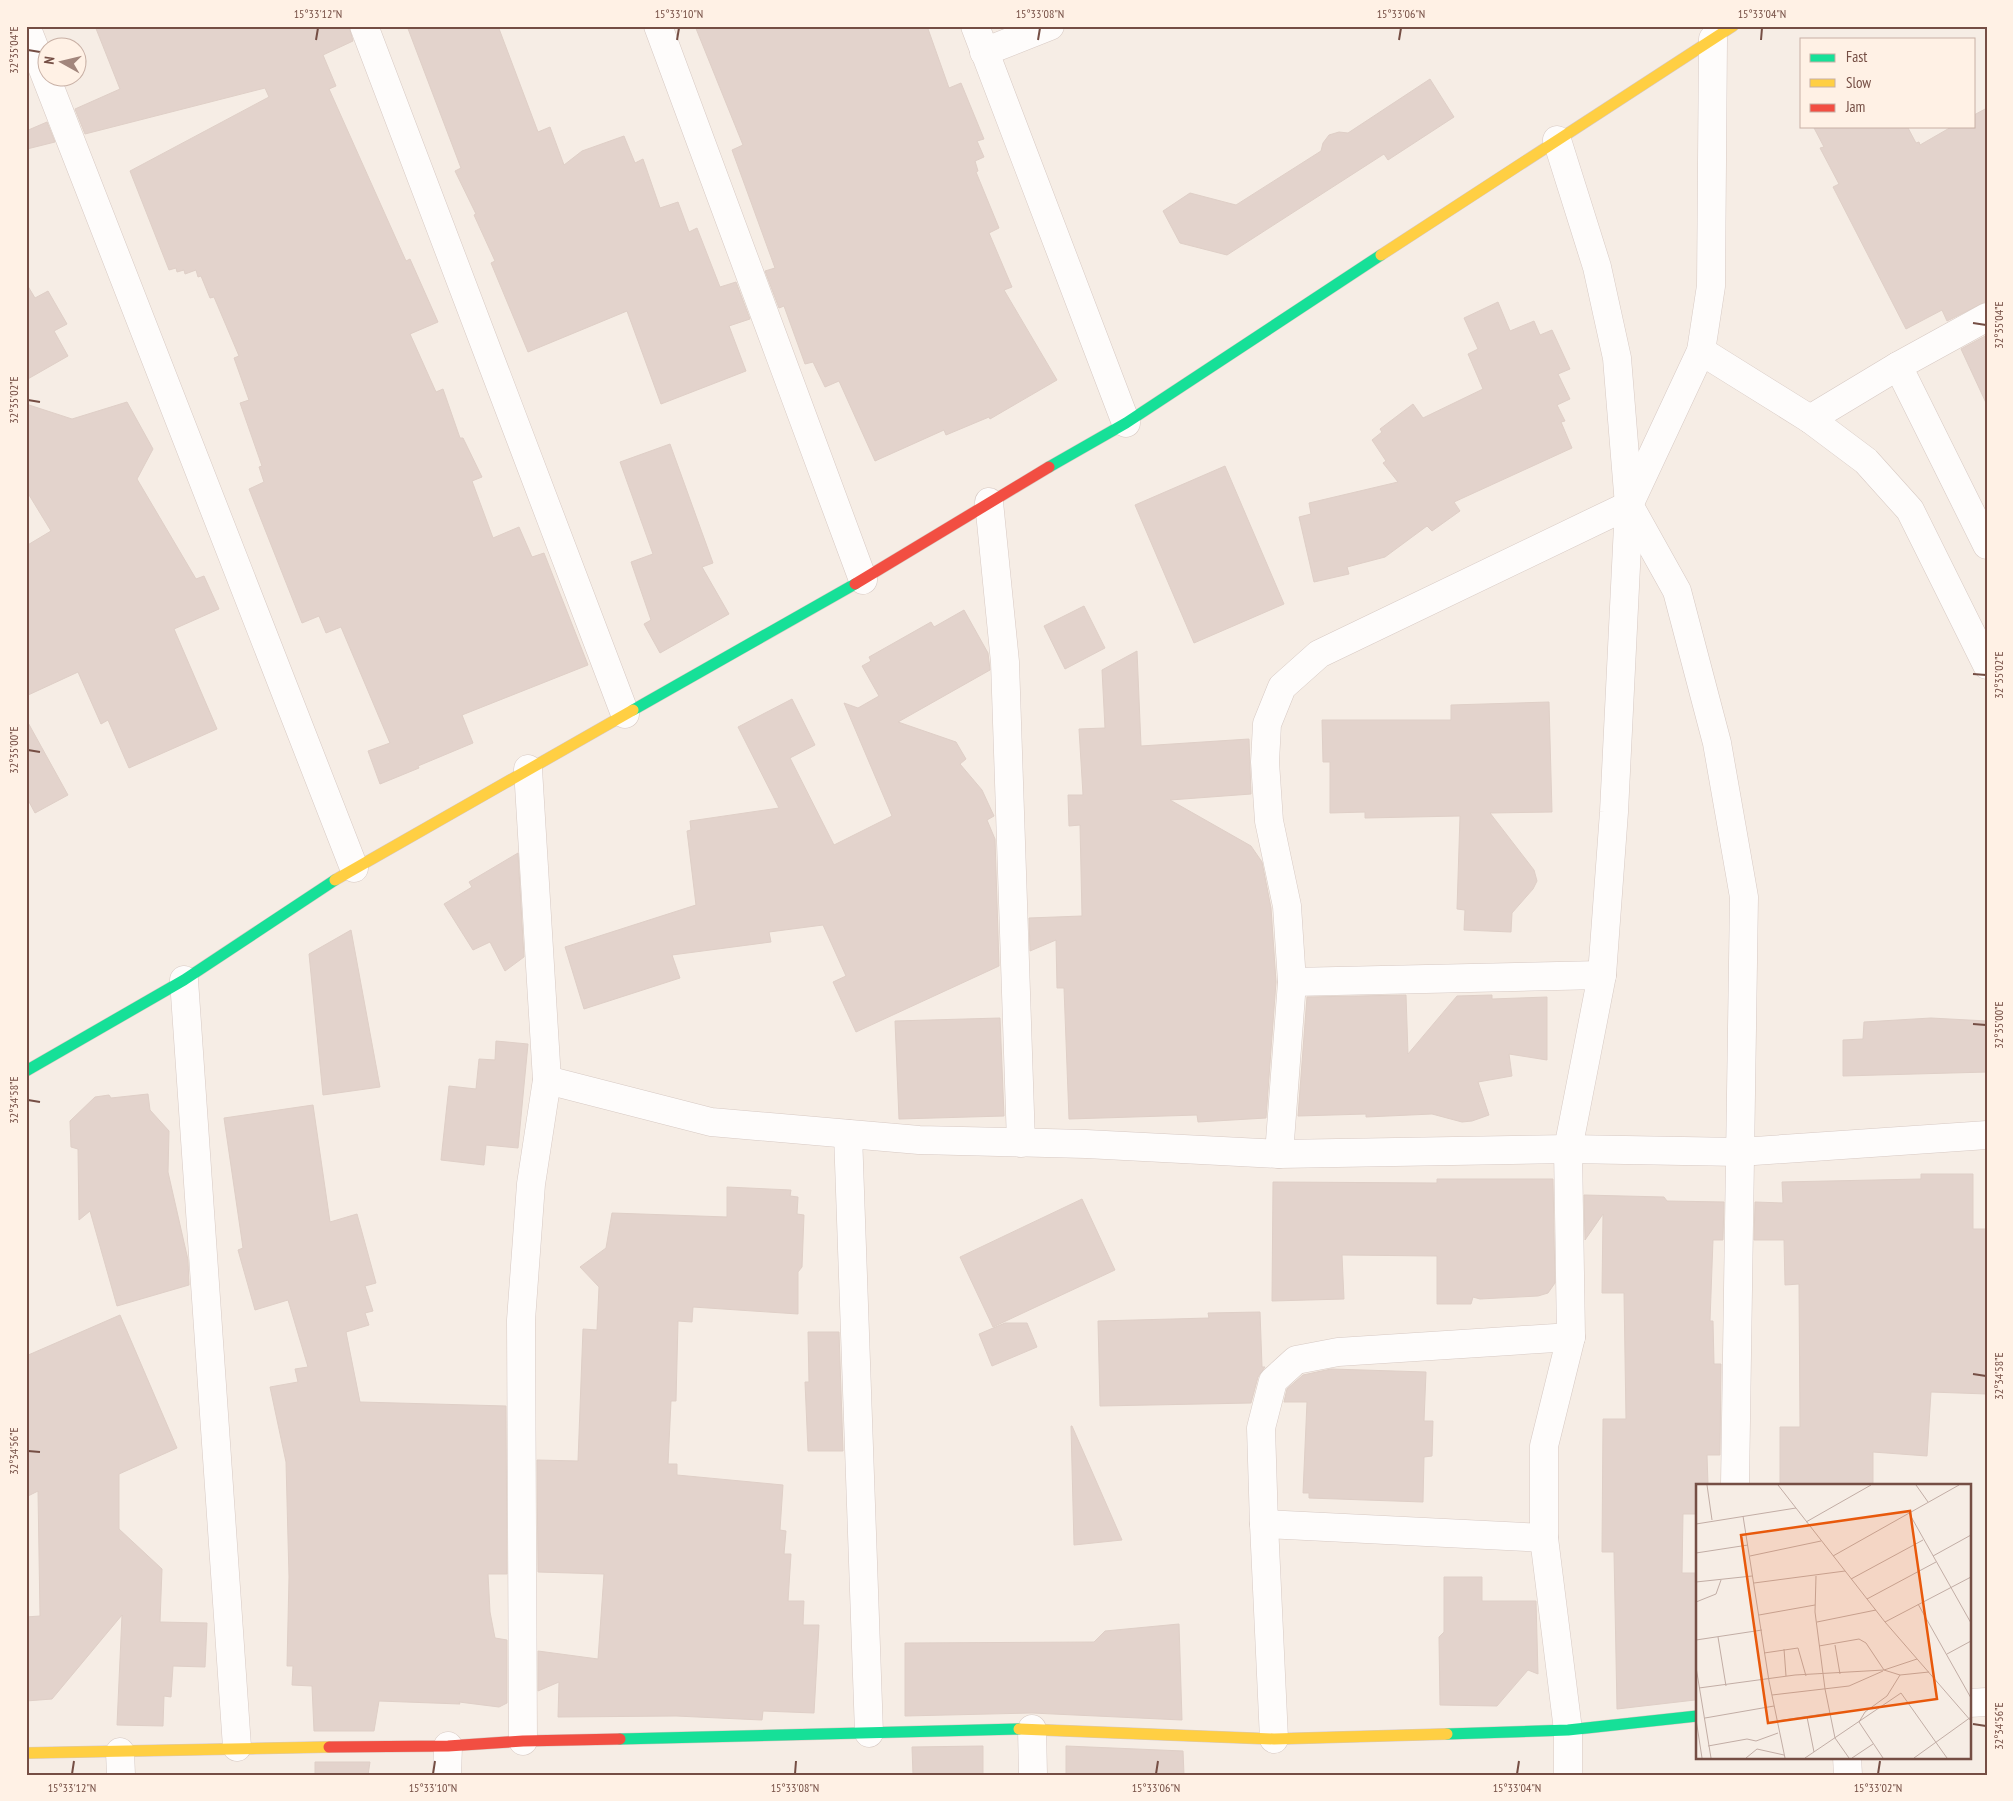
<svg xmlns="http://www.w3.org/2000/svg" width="2013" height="1801" font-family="'PT Sans Narrow',sans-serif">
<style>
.building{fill:#e3d3cc;stroke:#dfcfc7}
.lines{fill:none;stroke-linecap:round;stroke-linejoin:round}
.street-casing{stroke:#d7c9c3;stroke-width:29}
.fast-casing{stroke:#d7c8c1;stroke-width:12}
.slow-casing{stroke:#d7c8c1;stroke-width:12}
.jam-casing{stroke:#d7c8c1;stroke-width:12}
.street{stroke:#fefcfb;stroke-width:28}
.fast{stroke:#16e098;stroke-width:11}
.slow{stroke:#ffcf43;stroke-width:11}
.jam{stroke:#f24e42;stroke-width:11}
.ticks{fill:none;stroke:#754e44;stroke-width:2}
.inset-road{fill:none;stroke:#c2ada5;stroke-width:1}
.view{fill:#e8590c;fill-opacity:0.15;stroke:#e8590c;stroke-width:2.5}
.inset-edge{fill:none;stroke:#754e44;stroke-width:2.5}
.neatline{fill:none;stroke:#754e44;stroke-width:2}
.ticks-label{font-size:12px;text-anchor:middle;fill:#754e44}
</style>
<rect width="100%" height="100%" fill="#f6ede5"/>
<g class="building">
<polygon points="95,26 349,26 353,41 323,55 336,86 329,89 406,261 410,259 438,322 410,334 436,392 443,389 460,438 463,438 482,477 472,481 493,538 519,527 532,557 544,553 588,665 462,715 473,743 418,766 419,768 380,784 368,751 390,743 341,627 326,633 319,616 302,623 249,489 264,482 259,467 262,466 240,403 249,400 234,358 239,356 214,297 210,298 201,276 198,277 196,270 185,274 184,270 177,272 176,268 169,270 130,171 269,97 265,88 85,134 75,109 120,89"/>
<polygon points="407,26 498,26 538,132 550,127 564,165 582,151 624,136 635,163 643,159 660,208 678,202 689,232 697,228 720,287 736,282 750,319 729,326 746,371 661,404 627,311 528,352 491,263 495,261 474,215 476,214 455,171 461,168"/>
<polygon points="695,26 927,26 949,88 961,83 984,139 977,141 984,157 975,161 978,171 976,172 999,228 989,233 1012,287 1004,290 1057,380 990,419 989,417 946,435 944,430 875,461 839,381 825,387 813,362 805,364 784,306 779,308 765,271 775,268 732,150 743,145"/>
<polygon points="1430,79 1454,117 1388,160 1384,154 1227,255 1180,243 1163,211 1190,193 1236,205 1321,151 1323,143 1329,135 1339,132 1348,133"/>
<polygon points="1987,108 1987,301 1947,321 1942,310 1906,329 1833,187 1839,184 1820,148 1824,147 1813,126 1907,126 1916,143 1919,142 1920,145 1953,126 1974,126 1974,115"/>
<polygon points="47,122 55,142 27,149 26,131"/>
<polygon points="26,283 35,298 48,291 67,324 54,331 68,356 26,380"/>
<polygon points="1498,302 1510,331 1534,321 1540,335 1552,330 1570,369 1558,374 1570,399 1557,405 1565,421 1561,422 1572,448 1454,502 1460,511 1432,531 1427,526 1385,557 1347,567 1349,574 1314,582 1299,517 1311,514 1309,503 1398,482 1383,463 1386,461 1372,440 1382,432 1380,429 1413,404 1423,418 1483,389 1468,354 1478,349 1464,318"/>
<polygon points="1987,335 1987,405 1961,349"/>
<polygon points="127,402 153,449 137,479 196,579 204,576 219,609 174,629 217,729 129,768 108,720 101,724 78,672 26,696 26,546 51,531 26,490 26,404 72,419"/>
<polygon points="670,444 713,563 702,567 729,614 660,653 644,624 651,620 631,562 653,554 620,462"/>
<polygon points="1225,466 1284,604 1194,643 1135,505"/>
<polygon points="1084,606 1105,648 1065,669 1044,626"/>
<polygon points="964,610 988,653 990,670 898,722 956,742 966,759 960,764 982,790 994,816 987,820 995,839 999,966 856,1032 833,982 846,976 823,925 769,932 771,942 672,955 680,978 584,1009 565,947 696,905 687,831 691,830 690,821 779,808 738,727 792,699 815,745 790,758 834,845 892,816 844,703 858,708 879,696 862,666 871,661 869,657 931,622 934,627"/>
<polygon points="1137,651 1141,746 1249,739 1251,794 1170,800 1251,846 1262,862 1271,908 1276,982 1266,1118 1198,1122 1197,1115 1069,1119 1064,988 1057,988 1056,940 1030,951 1029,918 1082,916 1080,825 1069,826 1068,795 1083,795 1079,729 1105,728 1102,670"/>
<polygon points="1549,702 1552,812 1490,813 1534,870 1537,881 1533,889 1512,913 1511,932 1464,930 1465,910 1457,909 1460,816 1365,818 1365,812 1330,813 1330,762 1323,762 1322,720 1451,720 1451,705"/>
<polygon points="26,719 68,795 35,813 26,796"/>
<polygon points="518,853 524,957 505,971 490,942 473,950 444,904 472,887 469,882"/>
<polygon points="351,930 380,1087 323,1095 309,954"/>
<polygon points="1406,995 1408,1054 1457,996 1492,995 1492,999 1547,997 1547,1060 1509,1054 1512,1076 1478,1082 1489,1115 1472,1121 1462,1122 1432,1114 1366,1117 1366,1114 1298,1116 1307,997"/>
<polygon points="1000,1018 1004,1116 899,1119 895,1021"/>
<polygon points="1931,1018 1987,1021 1987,1072 1843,1076 1843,1040 1863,1039 1864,1022"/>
<polygon points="496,1041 528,1044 518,1148 486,1145 484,1165 441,1160 449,1086 476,1089 479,1059 495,1060"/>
<polygon points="148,1094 150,1110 169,1131 168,1172 188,1260 189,1285 117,1306 90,1211 79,1220 78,1149 71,1147 70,1121 95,1097 109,1095 111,1098"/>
<polygon points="313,1105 330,1222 357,1214 376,1283 365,1286 373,1311 365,1313 369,1325 346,1332 360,1402 506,1406 507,1574 488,1574 490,1612 495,1638 507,1640 507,1703 499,1707 459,1702 460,1704 379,1701 374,1731 314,1731 312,1686 292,1685 293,1666 287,1666 289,1577 286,1462 270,1387 298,1382 295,1369 308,1367 288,1300 255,1310 238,1250 243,1248 224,1118"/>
<polygon points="1921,1174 1973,1174 1973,1229 1987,1229 1987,1394 1931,1392 1927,1456 1873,1452 1873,1485 1780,1485 1780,1427 1800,1427 1799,1284 1785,1285 1784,1240 1754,1240 1755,1202 1783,1203 1782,1182 1921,1179"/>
<polygon points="1437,1179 1553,1179 1555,1283 1548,1293 1538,1296 1480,1299 1473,1297 1471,1304 1437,1304 1437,1256 1342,1255 1344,1299 1272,1301 1273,1182 1437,1183"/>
<polygon points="727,1187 791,1190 790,1196 798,1197 797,1214 804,1215 802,1267 798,1272 798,1314 693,1307 692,1322 678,1321 676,1401 671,1401 668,1464 677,1464 677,1475 783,1485 780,1530 786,1531 784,1554 791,1554 788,1601 804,1601 803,1625 819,1625 814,1713 763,1711 762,1720 676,1716 558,1717 559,1682 538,1691 538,1651 598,1659 604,1574 538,1572 537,1460 578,1461 583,1329 597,1330 599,1287 580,1267 606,1248 612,1213 727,1217"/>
<polygon points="1584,1195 1664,1197 1667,1201 1724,1202 1723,1240 1713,1240 1710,1321 1713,1321 1714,1364 1721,1364 1720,1455 1707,1455 1708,1485 1697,1485 1697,1514 1683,1514 1682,1573 1695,1573 1697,1608 1695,1700 1617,1709 1614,1552 1602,1552 1603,1419 1626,1419 1624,1293 1602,1293 1603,1214 1585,1240"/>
<polygon points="1082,1199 1115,1270 993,1327 960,1257"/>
<polygon points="1260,1312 1262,1367 1265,1367 1258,1377 1251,1403 1100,1406 1098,1321 1209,1318 1208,1313"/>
<polygon points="120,1315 177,1448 119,1474 119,1529 162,1569 160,1622 207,1623 205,1667 173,1666 171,1697 164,1696 163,1726 117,1725 122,1615 52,1699 26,1701 26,1617 40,1616 38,1491 26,1497 26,1356"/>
<polygon points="1005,1323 1027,1323 1037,1347 992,1366 979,1334"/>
<polygon points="808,1332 839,1332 843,1451 808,1451 805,1382 809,1382"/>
<polygon points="1331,1369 1426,1372 1424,1421 1433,1421 1432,1456 1424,1457 1423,1502 1309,1498 1309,1493 1303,1493 1307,1402 1284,1402 1287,1389 1303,1375"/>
<polygon points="1071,1426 1072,1426 1122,1540 1074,1545"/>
<polygon points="1444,1577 1482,1577 1482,1601 1536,1601 1538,1674 1528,1670 1497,1706 1440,1705 1439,1637 1444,1632"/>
<polygon points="1179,1624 1182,1720 1032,1713 905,1716 905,1643 1094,1642 1105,1631"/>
<polygon points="983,1746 983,1775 913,1775 912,1747"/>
<polygon points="1066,1746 1183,1751 1184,1775 1066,1775"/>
<polygon points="315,1762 370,1762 368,1775 315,1775"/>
</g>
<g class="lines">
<defs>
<g id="street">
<polyline points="26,26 354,868"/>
<polyline points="364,26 625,714"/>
<polyline points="658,26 863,580"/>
<polyline points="975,26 1126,423"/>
<polyline points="984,52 1050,26"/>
<polyline points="1557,140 1597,267 1617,358 1629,505 1614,812 1602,975 1568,1149 1571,1337 1544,1446 1544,1538 1568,1730 1568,1775"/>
<polyline points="1987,317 1898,366 1987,545"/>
<polyline points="1701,351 1810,419 1866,461 1910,510 1987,665"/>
<polyline points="1810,419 1898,366"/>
<polyline points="989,502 1005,662 1021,1143"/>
<polyline points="1629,505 1677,591 1717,743 1744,897 1735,1485"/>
<polyline points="184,980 237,1747"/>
<polyline points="1292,982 1602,975"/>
<polyline points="547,1080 711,1122 919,1140 1086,1144 1279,1154 1568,1149 1740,1152 1987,1135"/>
<polyline points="848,1134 869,1733"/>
<polyline points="1279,1154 1292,982 1287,906 1269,821 1265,762 1267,724 1282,687 1319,654 1629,505 1701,351 1711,286 1713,39"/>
<polyline points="1264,1524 1544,1538"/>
<polyline points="1969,1703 1987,1702"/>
<polyline points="1032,1729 1033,1775"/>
<polyline points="1274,1739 1264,1524 1261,1428 1273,1381 1296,1360 1338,1352 1571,1337"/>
<polyline points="523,1741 521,1320 531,1184 547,1080 528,769"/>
<polyline points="120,1752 121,1775"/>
<polyline points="1847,1757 1848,1775"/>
<polyline points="447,1775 448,1746"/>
</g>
<g id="fast">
<polyline points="1049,467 1126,423 1381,255"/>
<polyline points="633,710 855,584"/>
<polyline points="26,1071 184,980 335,880"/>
<polyline points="1447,1734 1568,1730 1697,1716"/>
<polyline points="620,1739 1019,1729"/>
</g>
<g id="slow">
<polyline points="1381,255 1733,26"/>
<polyline points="335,880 633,710"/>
<polyline points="1019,1729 1274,1739 1447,1734"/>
<polyline points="26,1753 329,1747"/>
</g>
<g id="jam">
<polyline points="855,584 1049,467"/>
<polyline points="329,1747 448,1746 523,1741 620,1739"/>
</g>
</defs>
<use href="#street" class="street-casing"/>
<use href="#fast" class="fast-casing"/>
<use href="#slow" class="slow-casing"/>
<use href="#jam" class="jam-casing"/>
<use href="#street" class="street"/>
<use href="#fast" class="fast"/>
<use href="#slow" class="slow"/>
<use href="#jam" class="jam"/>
</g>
<path class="ticks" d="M316 40 318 28M677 40 679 28M1038 40 1040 28M1399 40 1401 28M1761 40 1762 28M28 50 40 52M1973 323 1986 325M28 400 40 402M1973 674 1986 675M28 750 40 752M1973 1024 1986 1025M28 1100 40 1102M1973 1374 1986 1376M28 1451 40 1452M1973 1724 1986 1726M72 1774 74 1761M433 1774 435 1761M795 1774 796 1761M1156 1774 1158 1761M1517 1774 1519 1761M1878 1774 1880 1761"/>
<g transform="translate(1696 1484)">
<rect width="275" height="275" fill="#f6ede5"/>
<path class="inset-road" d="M11 1 16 36M82 1 189 138 275 237M220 1 232 18M213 29 275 139M47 32 73 197 89 274M110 38 175 1M0 40 100 24M0 69 52 61M54 72 125 57M137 72 263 1M237 72 275 51M120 92 119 128 129 205 139 254 153 274M155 95 227 56M0 98 56 92M58 99 149 87M171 115 240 78M0 118 20 110 25 96M222 120 275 214M63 131 119 121M121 138 180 126M189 138 275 93M22 153 30 202M0 156 66 146M139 161 144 190M123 162 163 155 170 159 188 186 204 191 233 188M88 165 90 192M68 169 102 164 110 192M251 170 275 157M0 183 15 274M3 204 99 191 188 186 221 175M76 211 153 202 187 187M111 233 118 268M9 234 78 222M0 235 6 274M81 237 134 229M12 262 51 255 60 257 82 249M50 274 61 265 88 271M109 274 205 209 251 274M156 274 177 260M187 274 163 238 169 228 191 212 204 191M218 274 275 233"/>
<path class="view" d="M214 27 241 215 72 239 45 51Z"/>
<rect width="275" height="275" class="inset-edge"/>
</g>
<rect width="2013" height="1801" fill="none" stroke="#fff1e5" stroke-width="55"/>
<rect x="1800" y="38" width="175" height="90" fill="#fff1e5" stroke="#c8b0a5"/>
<rect x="1810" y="54" width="25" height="8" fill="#16e098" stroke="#c8b0a5"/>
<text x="1846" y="62" font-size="15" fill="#754e44">Fast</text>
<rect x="1810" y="79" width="25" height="8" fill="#ffcf43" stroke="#c8b0a5"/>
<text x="1846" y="88" font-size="15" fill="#754e44">Slow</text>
<rect x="1810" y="104" width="25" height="8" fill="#f24e42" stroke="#c8b0a5"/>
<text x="1846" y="112" font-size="15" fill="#754e44">Jam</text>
<g transform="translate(62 62) rotate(278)"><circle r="24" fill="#fff1e5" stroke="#c8b0a5"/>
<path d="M0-4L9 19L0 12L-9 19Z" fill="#a2867c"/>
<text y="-8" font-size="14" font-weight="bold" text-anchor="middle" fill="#754e44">N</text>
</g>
<rect x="28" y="28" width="1958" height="1746" class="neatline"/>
<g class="ticks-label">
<text x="318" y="18">15°33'12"N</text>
<text x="679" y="18">15°33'10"N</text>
<text x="1040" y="18">15°33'08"N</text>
<text x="1401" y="18">15°33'06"N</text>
<text x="1762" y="18">15°33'04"N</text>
<text transform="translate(14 50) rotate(-90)" y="4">32°35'04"E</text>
<text transform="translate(1999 325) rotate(-90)" y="4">32°35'04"E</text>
<text transform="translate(14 400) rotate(-90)" y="4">32°35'02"E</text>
<text transform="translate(1999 675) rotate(-90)" y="4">32°35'02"E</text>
<text transform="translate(14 750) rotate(-90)" y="4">32°35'00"E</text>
<text transform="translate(1999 1025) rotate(-90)" y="4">32°35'00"E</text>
<text transform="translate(14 1100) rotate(-90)" y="4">32°34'58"E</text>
<text transform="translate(1999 1376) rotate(-90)" y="4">32°34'58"E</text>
<text transform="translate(14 1451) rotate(-90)" y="4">32°34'56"E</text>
<text transform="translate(1999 1726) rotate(-90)" y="4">32°34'56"E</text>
<text x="72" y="1792">15°33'12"N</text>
<text x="433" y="1792">15°33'10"N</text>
<text x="795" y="1792">15°33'08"N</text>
<text x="1156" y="1792">15°33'06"N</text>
<text x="1517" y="1792">15°33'04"N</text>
<text x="1878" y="1792">15°33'02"N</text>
</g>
</svg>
